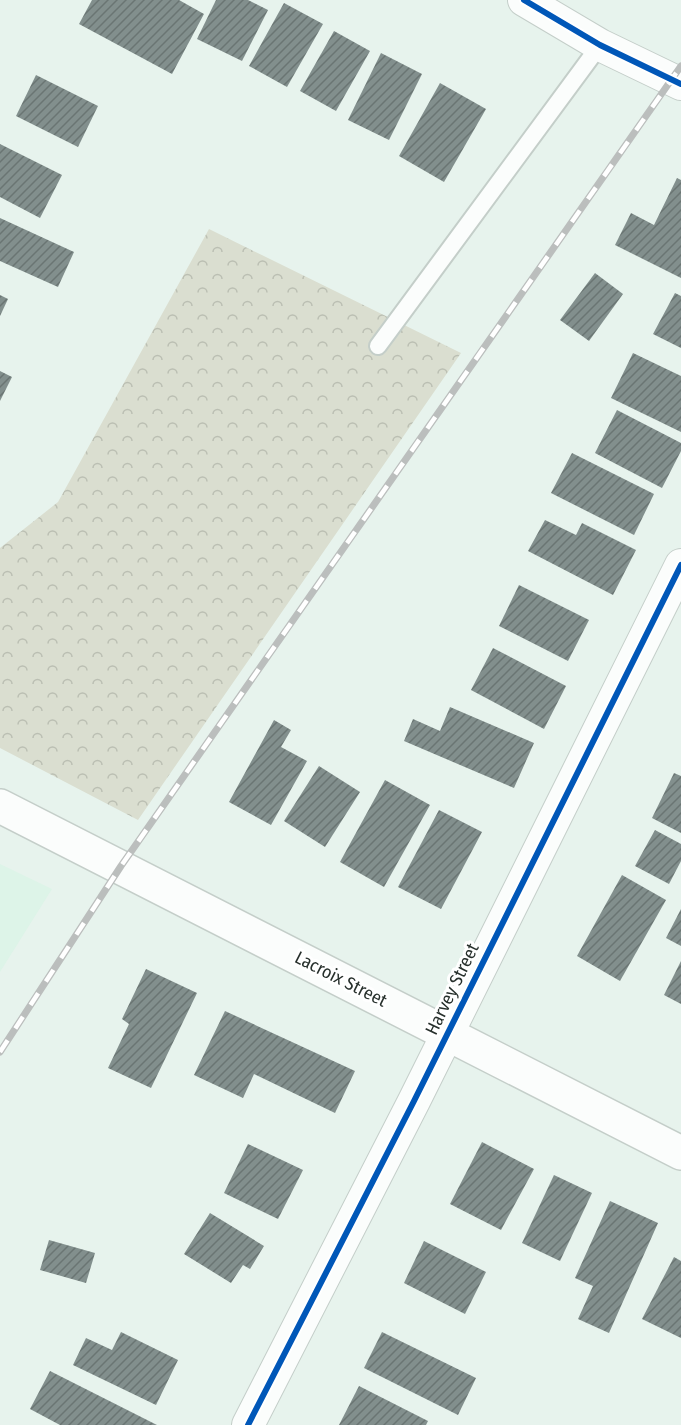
<svg xmlns="http://www.w3.org/2000/svg" width="681" height="1425" font-family="'Fira Sans Condensed',sans-serif">
<style>
.built{fill:#ddf4e8}
.forest{fill:url(#forest-crowns)}
.building{fill:url(#building-hatch)}
.lines{fill:none;stroke-linecap:round;stroke-linejoin:round}
.lane-casing{stroke:#c4cec9;stroke-width:20}
.street-casing{stroke:#c4cec9;stroke-width:34}
.secondary-casing{stroke:#c4cec9;stroke-width:36}
.lane{stroke:#fbfdfc;stroke-width:16}
.street{stroke:#fbfdfc;stroke-width:32}
.secondary{stroke:#fbfdfc;stroke-width:33}
.rail-casing{stroke:#bbbebd;stroke-width:7}
.rail{stroke:#fff;stroke-width:4.5;stroke-dasharray:14;stroke-linecap:butt}
.cycleway-casing{stroke:#fff;stroke-width:10}
.cycleway{stroke:#0057b8;stroke-width:6}
.labels{text-anchor:middle;dominant-baseline:central;stroke-width:6;stroke-linejoin:round;paint-order:stroke}
.street-label{font-size:18px;fill:#27302c;stroke:#fff}
</style>
<defs>
<pattern id="forest-crowns" width="20" height="18" patternUnits="userSpaceOnUse" patternTransform="scale(1.5)"><rect width="20" height="18" fill="#daded0"/><path d="M2 6a3 3 0 1 1 6 0M12 15a3 3 0 1 1 6 0" fill="none" stroke="#bbbfb3"/></pattern>
<pattern id="building-hatch" width="6" height="6" patternUnits="userSpaceOnUse" patternTransform="scale(1.5)"><rect width="6" height="6" fill="#828f8d"/><path d="M-1 1l2-2M0 6l6-6M5 7l2-2" fill="none" stroke="#6a7573"/></pattern>
</defs>
<rect width="100%" height="100%" fill="#e7f3ed"/>
<polygon class="built" points="0,864 52,889 0,972"/>
<polygon class="forest" points="209,229 461,353 138,820 0,748 0,548 58,502"/>
<g class="building">
<polygon points="92,0 179,0 204,14 172,74 79,24"/>
<polygon points="216,0 248,0 268,10 242,61 197,39"/>
<polygon points="284,3 323,24 287,87 249,66"/>
<polygon points="334,31 370,51 336,111 300,91"/>
<polygon points="381,53 422,74 389,140 348,120"/>
<polygon points="36,75 98,106 78,147 16,116"/>
<polygon points="440,83 486,109 444,182 399,156"/>
<polygon points="0,144 62,175 40,218 0,197"/>
<polygon points="677,178 681,180 681,278 615,245 631,213 654,225"/>
<polygon points="0,218 74,252 58,287 0,261"/>
<polygon points="595,273 623,294 589,341 560,320"/>
<polygon points="675,293 681,296 681,348 653,334"/>
<polygon points="0,295 8,299 0,316"/>
<polygon points="633,353 681,376 681,432 611,398"/>
<polygon points="0,371 12,377 0,401"/>
<polygon points="617,410 681,443 681,451 662,488 595,453"/>
<polygon points="572,453 654,494 634,535 551,493"/>
<polygon points="545,520 576,535 582,523 636,550 613,595 528,551"/>
<polygon points="519,585 589,620 568,661 499,626"/>
<polygon points="493,648 566,686 544,729 471,690"/>
<polygon points="450,707 534,743 514,788 404,741 413,719 440,731"/>
<polygon points="274,720 291,730 281,747 307,761 271,825 229,802"/>
<polygon points="319,766 360,792 325,847 284,821"/>
<polygon points="674,773 681,776 681,833 652,818"/>
<polygon points="385,780 430,805 384,887 340,862"/>
<polygon points="439,810 482,832 441,909 398,887"/>
<polygon points="655,830 681,844 681,861 669,884 635,866"/>
<polygon points="622,875 666,900 620,981 577,956"/>
<polygon points="681,909 681,946 666,938"/>
<polygon points="681,961 681,1004 664,995"/>
<polygon points="146,969 197,993 151,1088 108,1068 129,1024 122,1019"/>
<polygon points="225,1011 355,1071 335,1113 254,1074 243,1098 194,1075"/>
<polygon points="482,1142 534,1169 501,1230 450,1204"/>
<polygon points="248,1144 303,1170 278,1219 224,1193"/>
<polygon points="554,1175 592,1193 560,1261 522,1243"/>
<polygon points="610,1201 658,1223 609,1333 578,1319 593,1286 575,1278"/>
<polygon points="210,1213 264,1246 250,1269 243,1265 231,1283 184,1254"/>
<polygon points="49,1240 95,1253 86,1283 40,1270"/>
<polygon points="424,1241 486,1272 465,1314 404,1283"/>
<polygon points="674,1257 681,1261 681,1338 642,1319"/>
<polygon points="121,1332 178,1360 156,1405 73,1365 86,1338 112,1350"/>
<polygon points="382,1332 476,1378 458,1415 364,1368"/>
<polygon points="50,1371 157,1425 60,1425 30,1409"/>
<polygon points="359,1386 428,1421 426,1425 339,1425"/>
</g>
<g class="lines">
<defs>
<polyline id="lane" points="378,346 600,45"/>
<g id="street">
<polyline points="524,0 600,45 681,84"/>
<polyline points="248,1425 414,1101 681,565"/>
</g>
<polyline id="secondary" points="0,806 681,1153"/>
</defs>
<use href="#lane" class="lane-casing"/>
<use href="#street" class="street-casing"/>
<use href="#secondary" class="secondary-casing"/>
<use href="#lane" class="lane"/>
<use href="#street" class="street"/>
<use href="#secondary" class="secondary"/>
<defs>
<polyline id="rail" points="0,1052 121,866 681,66"/>
</defs>
<use href="#rail" class="rail-casing"/>
<use href="#rail" class="rail"/>
<defs>
<g id="cycleway">
<polyline points="524,0 600,45 681,84"/>
<polyline points="248,1425 414,1101 681,565"/>
</g>
</defs>
<use href="#cycleway" class="cycleway-casing"/>
<use href="#cycleway" class="cycleway"/>
</g>
<g class="labels">
<g class="street-label">
<text transform="translate(341 979) rotate(27)">Lacroix Street</text>
<text transform="translate(452 989) rotate(-64)">Harvey Street</text>
</g>
</g>
</svg>
